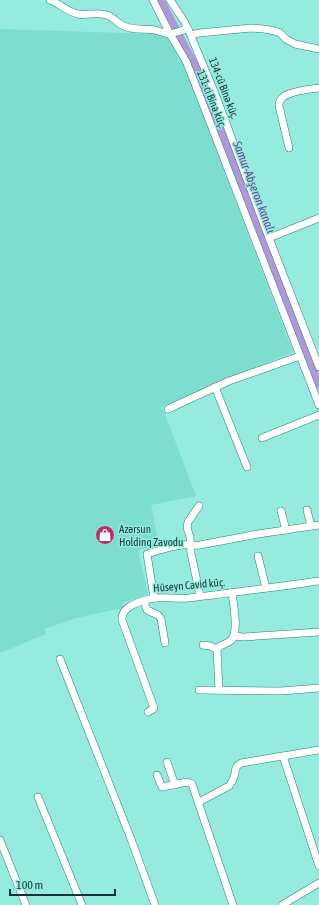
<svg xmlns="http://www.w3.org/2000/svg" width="319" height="905" font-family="'Asap Condensed',sans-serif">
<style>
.built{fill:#7ddecf}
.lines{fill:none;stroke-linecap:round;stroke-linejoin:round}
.canal{stroke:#b395dc;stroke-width:7}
.minor-casing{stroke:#268377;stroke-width:8}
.minor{stroke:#fff;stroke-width:7}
.labels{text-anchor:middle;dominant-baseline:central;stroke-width:3;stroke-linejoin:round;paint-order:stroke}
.street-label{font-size:11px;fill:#113631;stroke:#95ebdd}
.poi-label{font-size:11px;fill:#113631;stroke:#95ebdd;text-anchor:start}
.water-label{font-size:12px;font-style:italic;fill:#673f94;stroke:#95ebdd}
</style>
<rect width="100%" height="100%" fill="#95ebdd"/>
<polygon class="built" points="0,29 154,34 166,37 174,45 188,75 293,352 161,407 165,414 196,496 151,505 159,545 138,550 148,594 122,603 123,608 76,618 44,629 46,634 0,653"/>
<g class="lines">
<polyline class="canal" points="161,0 198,71 319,385"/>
<defs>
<g id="minor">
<path d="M50 0C60 4 68 12 78 14 88 16 99 11 109 16 114 18 118 24 124 26 134 31 145 28 155 30 160 31 164 34 170 34 176 33 182 30 188 29"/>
<polyline points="153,0 170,34 186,61 199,94 319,405"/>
<polyline points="170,0 184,21 188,29 214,91 269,238 319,367"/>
<polyline points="191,35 199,33 251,28 264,29 275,31 280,33 286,39 295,44 319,49"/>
<path d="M289 148 279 106C279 103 280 100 282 98 288 92 310 89 319 88"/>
<polyline points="269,238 319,218"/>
<polyline points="215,387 247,467"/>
<polyline points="168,409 229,381 300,356"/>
<polyline points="262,438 319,415"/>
<polyline points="199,506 188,522 187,528 190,537 191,553 200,596"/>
<polyline points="307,510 311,526"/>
<polyline points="281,511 286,530"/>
<polyline points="258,556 266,588"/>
<path d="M154 598 147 554C159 550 171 546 183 545 189 544 194 546 200 545L258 534 319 525"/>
<polyline points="144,601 147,610 158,615 161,619 165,643"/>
<polyline points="234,636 244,637 319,632"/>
<polyline points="203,645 210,646 217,649"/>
<polyline points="60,659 131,839 155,905"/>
<polyline points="199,690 281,691 319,688"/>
<path d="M219 690 217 649C221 643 228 645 232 639 239 630 233 604 232 592"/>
<path d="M148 712 153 709 154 708 122 620C121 607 138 602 149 599 161 596 175 599 188 598 232 593 275 587 319 581"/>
<polyline points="283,756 319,866"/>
<polyline points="167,762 175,785"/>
<polyline points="157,775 161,785 162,787 187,782 190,783 192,784 233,905"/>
<polyline points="38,797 82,905"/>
<path d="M199 802 229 786C231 783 233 781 234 777 236 771 234 767 241 763L319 750"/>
<polyline points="0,840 26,905"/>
<polyline points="282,905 319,883"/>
</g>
</defs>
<use href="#minor" class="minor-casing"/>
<use href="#minor" class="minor"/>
</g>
<defs>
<symbol id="shop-disc" viewBox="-11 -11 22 22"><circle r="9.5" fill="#bc2f64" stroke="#95ebdd"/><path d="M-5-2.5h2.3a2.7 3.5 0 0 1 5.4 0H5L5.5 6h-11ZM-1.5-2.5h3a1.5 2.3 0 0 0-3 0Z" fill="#fff"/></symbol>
</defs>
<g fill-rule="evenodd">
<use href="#shop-disc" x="94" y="524" width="22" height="22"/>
</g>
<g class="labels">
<g class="street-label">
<text transform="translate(224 88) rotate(69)">134-cü Binə küç.</text>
<text transform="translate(212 99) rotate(68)">131-ci Binə küç.</text>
<text transform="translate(189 585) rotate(-5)">Hüseyn Cavid küç.</text>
</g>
<g class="poi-label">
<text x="119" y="529">Azərsun<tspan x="119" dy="13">Holdinq Zavodu</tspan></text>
</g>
<g class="water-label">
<text transform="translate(254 187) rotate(69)">Samur-Abşeron kanalı</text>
</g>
</g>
<path d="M10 889v6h105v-6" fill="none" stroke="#113631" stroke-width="2"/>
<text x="16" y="889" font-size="12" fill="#113631" stroke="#95ebdd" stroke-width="3" paint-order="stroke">100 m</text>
</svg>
